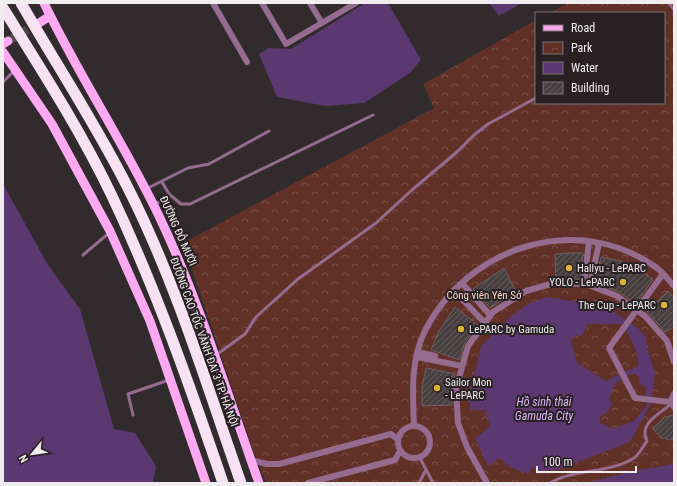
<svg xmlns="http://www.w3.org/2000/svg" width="677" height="486" font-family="'Roboto Condensed',sans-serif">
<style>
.park{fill:url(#park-crowns)}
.water{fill:#5b3870;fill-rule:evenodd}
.building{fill:url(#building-hatch);stroke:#6b6263}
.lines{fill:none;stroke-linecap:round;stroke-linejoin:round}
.primary-tunnel{stroke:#4f484b;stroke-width:9;stroke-dasharray:9 4.5;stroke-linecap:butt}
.service{stroke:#956c8f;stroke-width:3}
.minor{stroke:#956c8f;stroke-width:6}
.primary{stroke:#fda9f2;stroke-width:9}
.motorway{stroke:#f7e2f3;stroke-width:11}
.poi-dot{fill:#dab334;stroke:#282124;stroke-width:1.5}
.labels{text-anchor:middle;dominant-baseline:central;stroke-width:4;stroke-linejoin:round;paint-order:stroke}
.street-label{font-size:11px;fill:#f1ecee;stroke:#282124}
.poi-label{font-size:11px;fill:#f1ecee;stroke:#282124;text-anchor:start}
.park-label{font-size:11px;fill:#fcd0c7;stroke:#282124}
.water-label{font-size:12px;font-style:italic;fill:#ddb4f8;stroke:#282124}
</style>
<defs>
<pattern id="park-crowns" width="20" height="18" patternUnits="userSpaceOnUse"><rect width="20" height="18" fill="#613128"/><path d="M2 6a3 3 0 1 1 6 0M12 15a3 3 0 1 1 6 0" fill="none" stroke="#784f48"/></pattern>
<pattern id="building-hatch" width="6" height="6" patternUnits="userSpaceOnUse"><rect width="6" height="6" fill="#483f40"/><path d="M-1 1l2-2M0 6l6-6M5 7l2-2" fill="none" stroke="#635b5c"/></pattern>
</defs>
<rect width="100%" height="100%" fill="#322b2e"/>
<polygon class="park" points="568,3 674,3 674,483 266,483 254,453 183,243 434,108 423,84 536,20 536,103 664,103 664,13 550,13"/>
<g class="water">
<polygon points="365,3 388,3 421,60 410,73 364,103 326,106 277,97 259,54 269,48 291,49"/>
<polygon points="489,3 522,3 499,16"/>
<polygon points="3,184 48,265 80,309 114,429 135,433 156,466 153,483 3,483"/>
<path d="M547 297 607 307 639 329 646 338 647 349 655 373 651 403 630 442 557 470 539 471 533 467 527 474 510 467 499 458 488 466 475 438 480 435 490 426 485 410H471L468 391 473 381 481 346 511 316 528 304ZM587 324H621C628 332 641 356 638 366L606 381 577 363 571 341 576 335 582 336ZM633 373 639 377V383L646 388 647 405 634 421 612 429 600 423V417L609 410 612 404 609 399 616 382Z"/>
<polygon points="674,464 674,483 586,483 638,470"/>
</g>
<g class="building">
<polygon points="569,253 583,253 580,279 556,279 555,254"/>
<polygon points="601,257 621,261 653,279 636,304 619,292 595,283"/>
<polygon points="504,268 516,292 490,308 473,289"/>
<polygon points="668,291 674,298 674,327 665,332 647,312"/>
<polygon points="455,307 478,325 464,344 460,360 431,350 439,331"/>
<polygon points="426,368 455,374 452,389 452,405 422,406 422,387"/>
<polygon points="674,415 674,438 670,440 666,439 665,437 662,439 653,429 665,417"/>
</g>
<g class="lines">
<polyline class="primary-tunnel" points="8,41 39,23"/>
<g class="service">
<polyline points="669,3 674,10"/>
<polyline points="3,82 14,71"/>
<polyline points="162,182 169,194 181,204 190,204 373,115"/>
<polyline points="146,189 188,168 209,164 269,131"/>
<polyline points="155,205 169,194"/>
<polyline points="83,255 109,233"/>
<polyline points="216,355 245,334 256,317 298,279 376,223 412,190 458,151 474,135 488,124 536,98"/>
<polyline points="133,415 128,394 169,380"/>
<polyline points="420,458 433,483"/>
<polyline points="419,483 426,470"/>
<path d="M550 483C575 468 609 474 634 458 639 455 643 446 647 441 638 423 660 414 671 404"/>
</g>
<g class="minor">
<polyline points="213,3 247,62"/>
<polyline points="262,3 286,44 356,3"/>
<polyline points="310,3 322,23"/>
<polyline points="663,274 609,348 635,398 670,402"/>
<polyline points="462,283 490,315"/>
<polyline points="584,284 589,242"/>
<polyline points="590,285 599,243"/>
<polyline points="454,291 485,323"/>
<polyline points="418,352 435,356"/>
<polyline points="417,357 462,366"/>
<polyline points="674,394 670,402 674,407"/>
<path d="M414 426C413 396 410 362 424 333 466 247 577 210 657 268 663 273 669 280 674 286"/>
<circle cx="414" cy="442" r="16"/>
<polyline points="251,460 267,464 279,464 391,434 398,440"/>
<polyline points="308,483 395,460 400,451"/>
<polyline points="487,483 467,447 458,423 456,389 468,346 493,312 526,291 554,283 586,284 617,296 645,316 667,341 674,362"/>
</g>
<g class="primary">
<path d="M44 3C79 76 124 143 159 216 200 302 227 394 259 483"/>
<polyline points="39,23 50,16"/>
<polyline points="3,44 8,41"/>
<polyline points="3,52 52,124 110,231 150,321 206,483"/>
</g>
<g class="motorway">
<path d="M21 3C56 64 95 123 127 186 175 280 206 383 241 483"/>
<path d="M3 8C41 69 81 131 112 196 156 289 190 386 223 483"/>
</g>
</g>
<g class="poi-dot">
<circle cx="569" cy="268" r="4"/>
<circle cx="623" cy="282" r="4"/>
<circle cx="664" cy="305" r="4"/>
<circle cx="461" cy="329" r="4"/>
<circle cx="437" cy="388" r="4"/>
</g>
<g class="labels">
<g class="street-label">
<text transform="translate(178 231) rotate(66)">ĐƯỜNG ĐỖ MƯỜI</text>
<text transform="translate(204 342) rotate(70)">ĐƯỜNG CAO TỐC VÀNH ĐAI 3 TP. HÀ NỘI</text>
</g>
<g class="poi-label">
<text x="577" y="268">Hallyu - LePARC</text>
<text x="615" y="282" text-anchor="end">YOLO - LePARC</text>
<text x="656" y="305" text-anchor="end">The Cup - LePARC</text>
<text x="469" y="329">LePARC by Gamuda</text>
<text x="445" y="382">Sailor Mon<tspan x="445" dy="13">- LePARC</tspan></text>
</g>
<g class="park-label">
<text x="484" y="295">Công viên Yên Sở</text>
</g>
<g class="water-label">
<text x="544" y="402">Hồ sinh thái<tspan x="544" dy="14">Gamuda City</tspan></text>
</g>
</g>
<rect width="677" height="486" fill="none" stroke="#f1ecee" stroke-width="8"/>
<rect x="535" y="12" width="130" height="92" fill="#282124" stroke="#787275"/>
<rect x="543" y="25" width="20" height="6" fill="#fda9f2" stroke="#787275"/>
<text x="571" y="32" font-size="12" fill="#f1ecee">Road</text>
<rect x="543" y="42" width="20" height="12" fill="url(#park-crowns)" stroke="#787275"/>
<text x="571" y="52" font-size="12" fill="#f1ecee">Park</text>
<rect x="543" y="62" width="20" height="12" fill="#5b3870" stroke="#787275"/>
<text x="571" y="72" font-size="12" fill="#f1ecee">Water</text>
<rect x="543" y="82" width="20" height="12" fill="url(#building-hatch)" stroke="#787275"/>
<text x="571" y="92" font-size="12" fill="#f1ecee">Building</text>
<g transform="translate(32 454) rotate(241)" stroke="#282124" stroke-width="3" paint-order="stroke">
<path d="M0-3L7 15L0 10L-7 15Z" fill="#f1ecee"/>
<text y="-6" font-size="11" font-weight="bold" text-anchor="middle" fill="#f1ecee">N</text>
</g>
<path d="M537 466v6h99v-6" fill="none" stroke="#f1ecee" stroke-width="2"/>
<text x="543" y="466" font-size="12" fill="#f1ecee" stroke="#282124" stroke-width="3" paint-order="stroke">100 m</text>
</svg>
